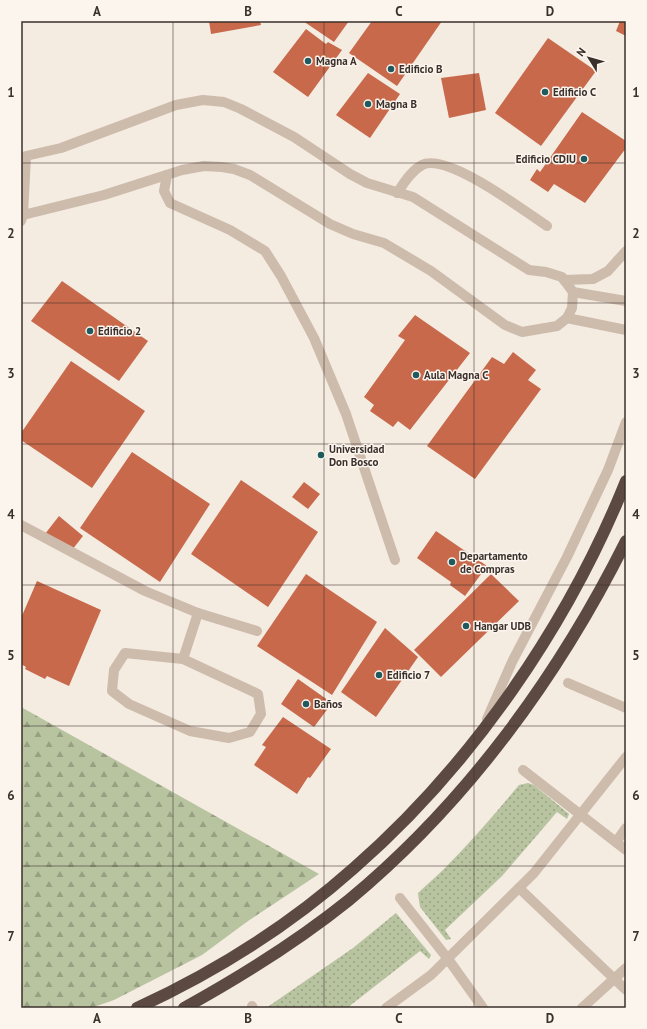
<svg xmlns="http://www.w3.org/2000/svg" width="647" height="1029" font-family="'PT Sans',sans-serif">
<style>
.grass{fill:url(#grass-dots)}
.forest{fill:url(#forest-firs)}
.building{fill:#c8694b}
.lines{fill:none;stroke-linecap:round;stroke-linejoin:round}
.minor{stroke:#cdbbac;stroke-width:10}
.highway{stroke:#5c4a42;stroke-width:12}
.grid{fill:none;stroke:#3b302b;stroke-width:1;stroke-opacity:0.55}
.poi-dot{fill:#1f5a5e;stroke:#fbf5ee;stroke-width:1.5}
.labels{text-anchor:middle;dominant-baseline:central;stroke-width:3;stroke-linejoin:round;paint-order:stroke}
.poi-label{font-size:11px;font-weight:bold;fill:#3b302b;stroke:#fbf5ee;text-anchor:start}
.neatline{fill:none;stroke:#3b302b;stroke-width:1.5}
.grid-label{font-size:13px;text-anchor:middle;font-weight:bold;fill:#3b302b}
</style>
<defs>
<pattern id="grass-dots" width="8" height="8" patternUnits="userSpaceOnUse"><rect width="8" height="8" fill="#b8c4a0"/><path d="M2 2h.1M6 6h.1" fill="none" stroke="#97a083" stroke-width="1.8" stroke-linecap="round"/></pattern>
<pattern id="forest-firs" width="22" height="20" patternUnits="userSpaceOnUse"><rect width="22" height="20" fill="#b8c4a0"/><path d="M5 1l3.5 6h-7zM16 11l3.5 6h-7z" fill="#97a083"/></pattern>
</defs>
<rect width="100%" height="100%" fill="#f4ebe1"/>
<g class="grass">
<path d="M528 783 534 785 569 814 567 819 557 812 502 876 445 930 451 939 446 940 420 907 418 893C426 885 435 878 443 870 470 843 495 814 519 785Z"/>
<polygon points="396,913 431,955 429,959 420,951 347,1008 266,1008 353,948"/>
</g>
<polygon class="forest" points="21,707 319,874 248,921 202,955 114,1000 91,1008 21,1008"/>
<g class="building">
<polygon points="209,21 260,21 261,25 211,34"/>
<polygon points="303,21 349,21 334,42"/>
<polygon points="372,21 442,21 397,86 349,53"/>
<polygon points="620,21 626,21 626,36 616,31"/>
<polygon points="306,29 326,44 328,42 342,50 308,97 273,72"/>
<polygon points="548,38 596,71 541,146 495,113"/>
<polygon points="368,73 400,94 370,138 336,115"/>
<polygon points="479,73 486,110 449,118 441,78"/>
<polygon points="582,112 626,141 626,148 585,203 554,184 548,192 530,180 537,169 540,172"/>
<polygon points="62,281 148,341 119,381 31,321"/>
<polygon points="415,315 470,353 410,430 398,421 393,427 370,411 374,405 364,397 405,340 398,336"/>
<polygon points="513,352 536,370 528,380 541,389 475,479 427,446 492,357 504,364"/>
<polygon points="71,361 145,411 92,488 21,440 21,433"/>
<polygon points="132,452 210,504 160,582 80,528"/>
<polygon points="241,480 318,532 268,607 191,554"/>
<polygon points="304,482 320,494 308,509 292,497"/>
<polygon points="59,516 83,536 72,550 45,534"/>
<polygon points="436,531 487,566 465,596 450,585 451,582 417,558"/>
<polygon points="306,574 377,622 332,695 257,646"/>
<polygon points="491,574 519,601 441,677 414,650"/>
<polygon points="37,581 101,610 69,686 47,676 45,679 25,669 26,667 21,664 21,618"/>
<polygon points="385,628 418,657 376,717 341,692"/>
<polygon points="298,679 332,703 314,727 281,704"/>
<polygon points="283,717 331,749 310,778 308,777 297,794 254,765 266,747 262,745"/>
</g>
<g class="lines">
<g class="minor">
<polyline points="167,175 164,191 170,203 230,230 265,251 281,276 314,338 346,414 395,560"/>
<path d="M397 193C404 183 411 171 422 165 447 152 524 211 547 226"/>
<polyline points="21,221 23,215 26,156 61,148 176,105 203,100 224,102 241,109 294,137 350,174 367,183 413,197 529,270 546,272 562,277 573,292 572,308 567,318 557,326 522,332 505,325 431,271 384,243 353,234 330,224 250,175 234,169 222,167 204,166 182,170 104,195 23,215"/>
<polyline points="564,280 593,279 608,271 626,251"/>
<polyline points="573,292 626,301"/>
<polyline points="567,318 626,330"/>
<polyline points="21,525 145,591 198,613 257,631"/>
<polygon points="125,653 183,659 258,694 261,714 250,732 229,738 190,731 129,704 112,691 114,670"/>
<polyline points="183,659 198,613"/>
<polyline points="568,683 626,708"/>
<polyline points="487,719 512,662 567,557 608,470 626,422"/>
<polyline points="523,770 626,850"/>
<polyline points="616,842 626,828"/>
<polyline points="519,888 626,990"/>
<polyline points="400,898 448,959 483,1008"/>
<polyline points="252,1006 253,1008"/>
<polyline points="386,1008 431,975 534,873 626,757"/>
<polyline points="582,1008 626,968"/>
</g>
<g class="highway">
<path d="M137 1008C215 972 290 925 354 868 472 765 568 625 626 481"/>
<path d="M184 1008C242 976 298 941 349 900 466 803 558 677 626 541"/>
</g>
</g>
<path class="grid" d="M173 21V1008M324 21V1008M474 21V1008M21 163H626M21 303H626M21 444H626M21 585H626M21 726H626M21 866H626"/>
<g class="poi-dot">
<circle cx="308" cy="61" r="4"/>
<circle cx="391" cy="69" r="4"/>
<circle cx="545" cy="92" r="4"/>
<circle cx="368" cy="104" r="4"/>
<circle cx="584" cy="159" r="4"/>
<circle cx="90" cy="331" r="4"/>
<circle cx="416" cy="375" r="4"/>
<circle cx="321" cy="455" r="4"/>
<circle cx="452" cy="562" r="4"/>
<circle cx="466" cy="626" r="4"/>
<circle cx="379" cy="675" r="4"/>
<circle cx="306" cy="704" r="4"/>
</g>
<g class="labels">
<g class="poi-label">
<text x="316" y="61">Magna A</text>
<text x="399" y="69">Edificio B</text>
<text x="553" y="92">Edificio C</text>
<text x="376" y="104">Magna B</text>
<text x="576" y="159" text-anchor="end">Edificio CDIU</text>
<text x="98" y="331">Edificio 2</text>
<text x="424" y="375">Aula Magna C</text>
<text x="329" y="449">Universidad<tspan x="329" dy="13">Don Bosco</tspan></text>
<text x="460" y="556">Departamento<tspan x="460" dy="13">de Compras</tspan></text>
<text x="474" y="626">Hangar UDB</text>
<text x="387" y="675">Edificio 7</text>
<text x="314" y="704">Baños</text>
</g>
</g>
<rect width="647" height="1029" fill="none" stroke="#fbf5ee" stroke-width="44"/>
<g transform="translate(589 58) rotate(307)" stroke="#fbf5ee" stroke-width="3" paint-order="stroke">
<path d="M0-3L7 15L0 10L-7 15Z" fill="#3b302b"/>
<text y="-6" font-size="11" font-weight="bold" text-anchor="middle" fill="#3b302b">N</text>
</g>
<rect x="22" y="22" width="603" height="985" class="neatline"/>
<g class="grid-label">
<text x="97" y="16">A</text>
<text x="248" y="16">B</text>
<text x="399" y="16">C</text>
<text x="550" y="16">D</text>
<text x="11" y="97">1</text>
<text x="636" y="97">1</text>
<text x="11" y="238">2</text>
<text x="636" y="238">2</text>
<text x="11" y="378">3</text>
<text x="636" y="378">3</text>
<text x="11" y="519">4</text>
<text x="636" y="519">4</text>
<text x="11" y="660">5</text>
<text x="636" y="660">5</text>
<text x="11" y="800">6</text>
<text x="636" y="800">6</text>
<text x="11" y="941">7</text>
<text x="636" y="941">7</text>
<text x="97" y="1023">A</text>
<text x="248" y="1023">B</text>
<text x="399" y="1023">C</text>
<text x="550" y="1023">D</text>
</g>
</svg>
